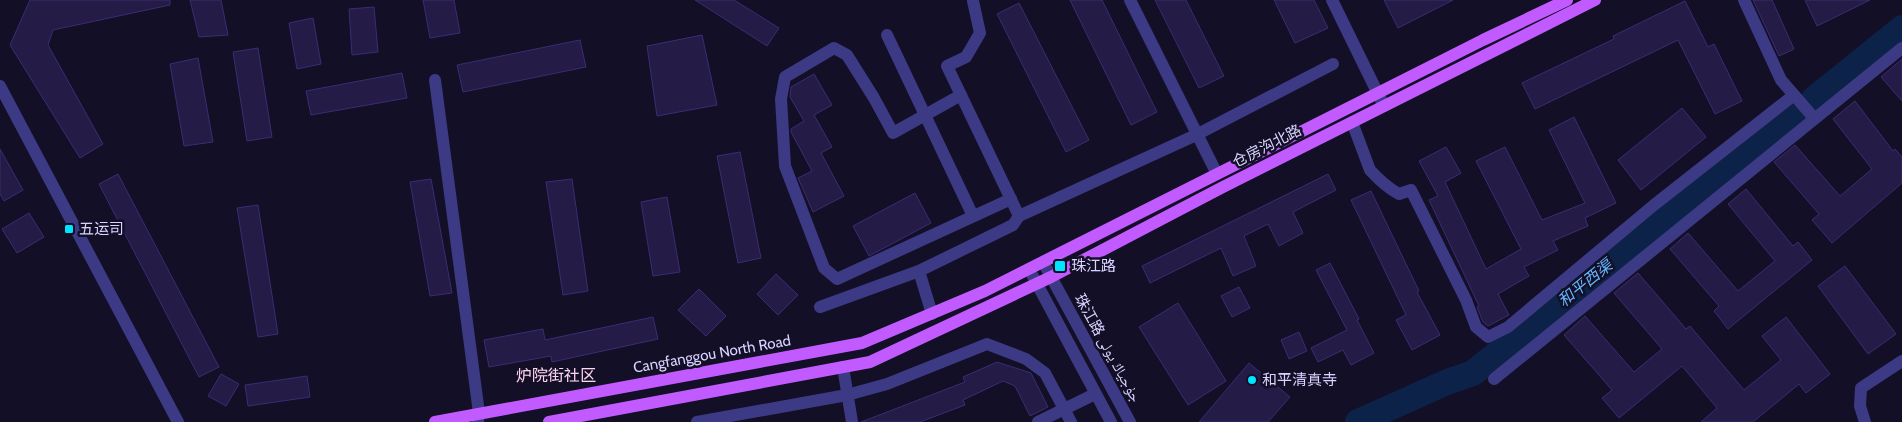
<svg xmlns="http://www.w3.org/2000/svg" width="1902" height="422" font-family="Cabin,'Noto Naskh Arabic','Noto Sans SC',sans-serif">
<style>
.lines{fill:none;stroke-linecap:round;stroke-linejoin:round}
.river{stroke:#0c2248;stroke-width:26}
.building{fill:#241b47;stroke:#3b2d73}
.minor{stroke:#3d3a85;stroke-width:12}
.major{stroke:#c25bff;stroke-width:12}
.poi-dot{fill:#00e5ff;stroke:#130f26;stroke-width:2}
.labels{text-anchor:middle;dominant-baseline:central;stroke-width:5;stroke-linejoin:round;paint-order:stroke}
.street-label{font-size:15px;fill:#d9d4ff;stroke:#130f26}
.poi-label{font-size:15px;fill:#d9d4ff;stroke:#130f26;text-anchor:start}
.water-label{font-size:16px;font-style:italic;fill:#62b6ff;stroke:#130f26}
.neighbourhood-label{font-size:16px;fill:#ffd6f0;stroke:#130f26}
</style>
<rect width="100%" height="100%" fill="#130f26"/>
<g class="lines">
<g class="river">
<polyline points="1814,99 1902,28"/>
<polyline points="1358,422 1447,382 1473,373 1794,115"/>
</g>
</g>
<g class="building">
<polygon points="30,0 170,0 170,5 53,30 48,45 103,144 80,158 10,45"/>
<polygon points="190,0 221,0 228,35 199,37"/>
<polygon points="423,0 454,0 460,33 430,38"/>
<polygon points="695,0 734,0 779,28 767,46"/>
<polygon points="1070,0 1102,0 1157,112 1131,125"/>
<polygon points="1155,0 1186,0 1224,76 1199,88"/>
<polygon points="1274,0 1314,0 1328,28 1295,43"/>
<polygon points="1384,0 1453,0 1398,28"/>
<polygon points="1753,0 1772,0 1794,49 1779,56"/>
<polygon points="1805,0 1870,0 1817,26"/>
<polygon points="1685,1 1708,47 1714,44 1742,101 1715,114 1678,40 1535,109 1522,83 1614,39 1613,36"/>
<polygon points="1019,3 1089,140 1066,152 997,14"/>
<polygon points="374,7 378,52 352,55 349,9"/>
<polygon points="313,18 321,64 297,69 289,23"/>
<polygon points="702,35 717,105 657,116 647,46"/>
<polygon points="580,40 586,67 463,92 457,65"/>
<polygon points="258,48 272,137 247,141 233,52"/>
<polygon points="198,58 213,142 184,146 170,64"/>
<polygon points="1902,59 1902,101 1881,77"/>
<polygon points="402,73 407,98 311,115 306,91"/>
<polygon points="814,74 832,105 814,115 832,147 821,153 844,196 813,212 798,178 812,171 791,132 791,129 804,121 790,97 791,87"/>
<polygon points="1855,101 1893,151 1895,149 1902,157 1902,183 1832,243 1812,220 1819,214 1774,162 1795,145 1840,196 1872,169 1833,119"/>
<polygon points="1682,108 1706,137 1641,190 1618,160"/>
<polygon points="1574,117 1616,203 1585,218 1588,226 1553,241 1558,250 1524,267 1529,276 1498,294 1509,315 1488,326 1483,322 1477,307 1479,306 1429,200 1438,196 1419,161 1446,147 1461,173 1445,182 1486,269 1521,249 1476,161 1505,147 1542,220 1585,203 1549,130"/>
<polygon points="0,149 23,190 4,201 0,194"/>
<polygon points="740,152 761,258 738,263 717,156"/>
<polygon points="118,174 219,367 199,377 99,184"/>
<polygon points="1328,174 1336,190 1293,212 1303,233 1279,246 1268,224 1244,236 1256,266 1233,276 1221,248 1150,283 1142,266"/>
<polygon points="431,179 452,293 430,296 410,182"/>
<polygon points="572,179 588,291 563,295 546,182"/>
<polygon points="1746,189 1793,246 1798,242 1812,260 1728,329 1714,311 1719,306 1670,249 1688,233 1738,291 1775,261 1728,204"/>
<polygon points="1371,191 1419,291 1417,292 1440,335 1412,350 1396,320 1406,315 1351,200"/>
<polygon points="915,193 931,223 869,256 853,226"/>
<polygon points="667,197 680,272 653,276 641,202"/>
<polygon points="258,205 278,334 258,337 237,208"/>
<polygon points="29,213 44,237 17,253 2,229"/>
<polygon points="1330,263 1359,319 1357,320 1374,353 1351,365 1343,350 1318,362 1311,348 1347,330 1316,270"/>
<polygon points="1845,266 1896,334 1868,354 1818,286"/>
<polygon points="1638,273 1686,329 1690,326 1744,390 1781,360 1762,336 1786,317 1830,374 1806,393 1799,384 1753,422 1701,422 1717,408 1682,366 1619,418 1602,398 1612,390 1564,335 1585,316 1634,372 1662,349 1614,293"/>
<polygon points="776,274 798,295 778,315 757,294"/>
<polygon points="1239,287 1250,308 1232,317 1221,296"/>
<polygon points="699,289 726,316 706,336 678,310"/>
<polygon points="1178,303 1226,381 1188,405 1139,327"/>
<polygon points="653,317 658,339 552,362 551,356 489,367 484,340 543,329 545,340"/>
<polygon points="1299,332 1307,351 1289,359 1281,340"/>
<polygon points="997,362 1031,373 1048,407 1030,416 1015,386 1003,381 963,400 965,405 920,422 861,422 965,382 963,377"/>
<polygon points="1249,363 1290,397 1268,422 1199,422"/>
<polygon points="221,374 239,384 226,406 208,396"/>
<polygon points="307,376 310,397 248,406 245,385"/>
</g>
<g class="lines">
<g class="minor">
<polyline points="1130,0 1217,174"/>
<polyline points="1332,0 1384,106"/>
<polyline points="1744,0 1781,80 1814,118"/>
<polyline points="887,35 973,216"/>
<polyline points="435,80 479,413 478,422"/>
<polyline points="0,86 178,422"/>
<polyline points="961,95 893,133 874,98 847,55 834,48 785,77 781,99 785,166 824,268 837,279 1011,199"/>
<path d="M1352 122 1370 170C1379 180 1388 188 1399 194L1411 190 1466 300 1476 327 1488 337 1508 327 1654 205 1794 95"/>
<polyline points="1019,216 1196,135 1333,64"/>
<polyline points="1043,262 1130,422"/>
<polyline points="1029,269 1111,422"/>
<polyline points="919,271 932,314"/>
<polyline points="820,307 919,271 1013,225 1019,216 947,66 966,57 980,33 973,1"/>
<polyline points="843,367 852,422"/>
<polyline points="1494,379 1902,48"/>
<polyline points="697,422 847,395 887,384 987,344 1026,359 1045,373 1071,422"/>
<polyline points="1038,422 1095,394"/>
<polyline points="1865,422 1860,406 1861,388 1902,361"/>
</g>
<g class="major">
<polyline points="435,422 862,343 985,291 1483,40 1567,0"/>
<polyline points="549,422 870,362 1051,277 1223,187 1595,0"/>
</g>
</g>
<g class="poi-dot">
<rect x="64" y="224" width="10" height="10" rx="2.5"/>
<rect x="1054" y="260" width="12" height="12" rx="2.5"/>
<circle cx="1252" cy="380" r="5"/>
</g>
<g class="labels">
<g class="street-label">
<text transform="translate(1267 146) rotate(-27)">仓房沟北路</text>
<text transform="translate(1108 348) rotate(61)">珠江路 جۇجياڭ يولى</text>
<text transform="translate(712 354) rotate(-10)">Cangfanggou North Road</text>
</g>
<g class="poi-label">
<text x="79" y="229">五运司</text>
<text x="1071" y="266">珠江路</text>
<text x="1262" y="380">和平清真寺</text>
</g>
<g class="water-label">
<text transform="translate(1585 283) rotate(-39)">和平西渠</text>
</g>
<g class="neighbourhood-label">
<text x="556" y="375">炉院街社区</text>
</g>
</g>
</svg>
